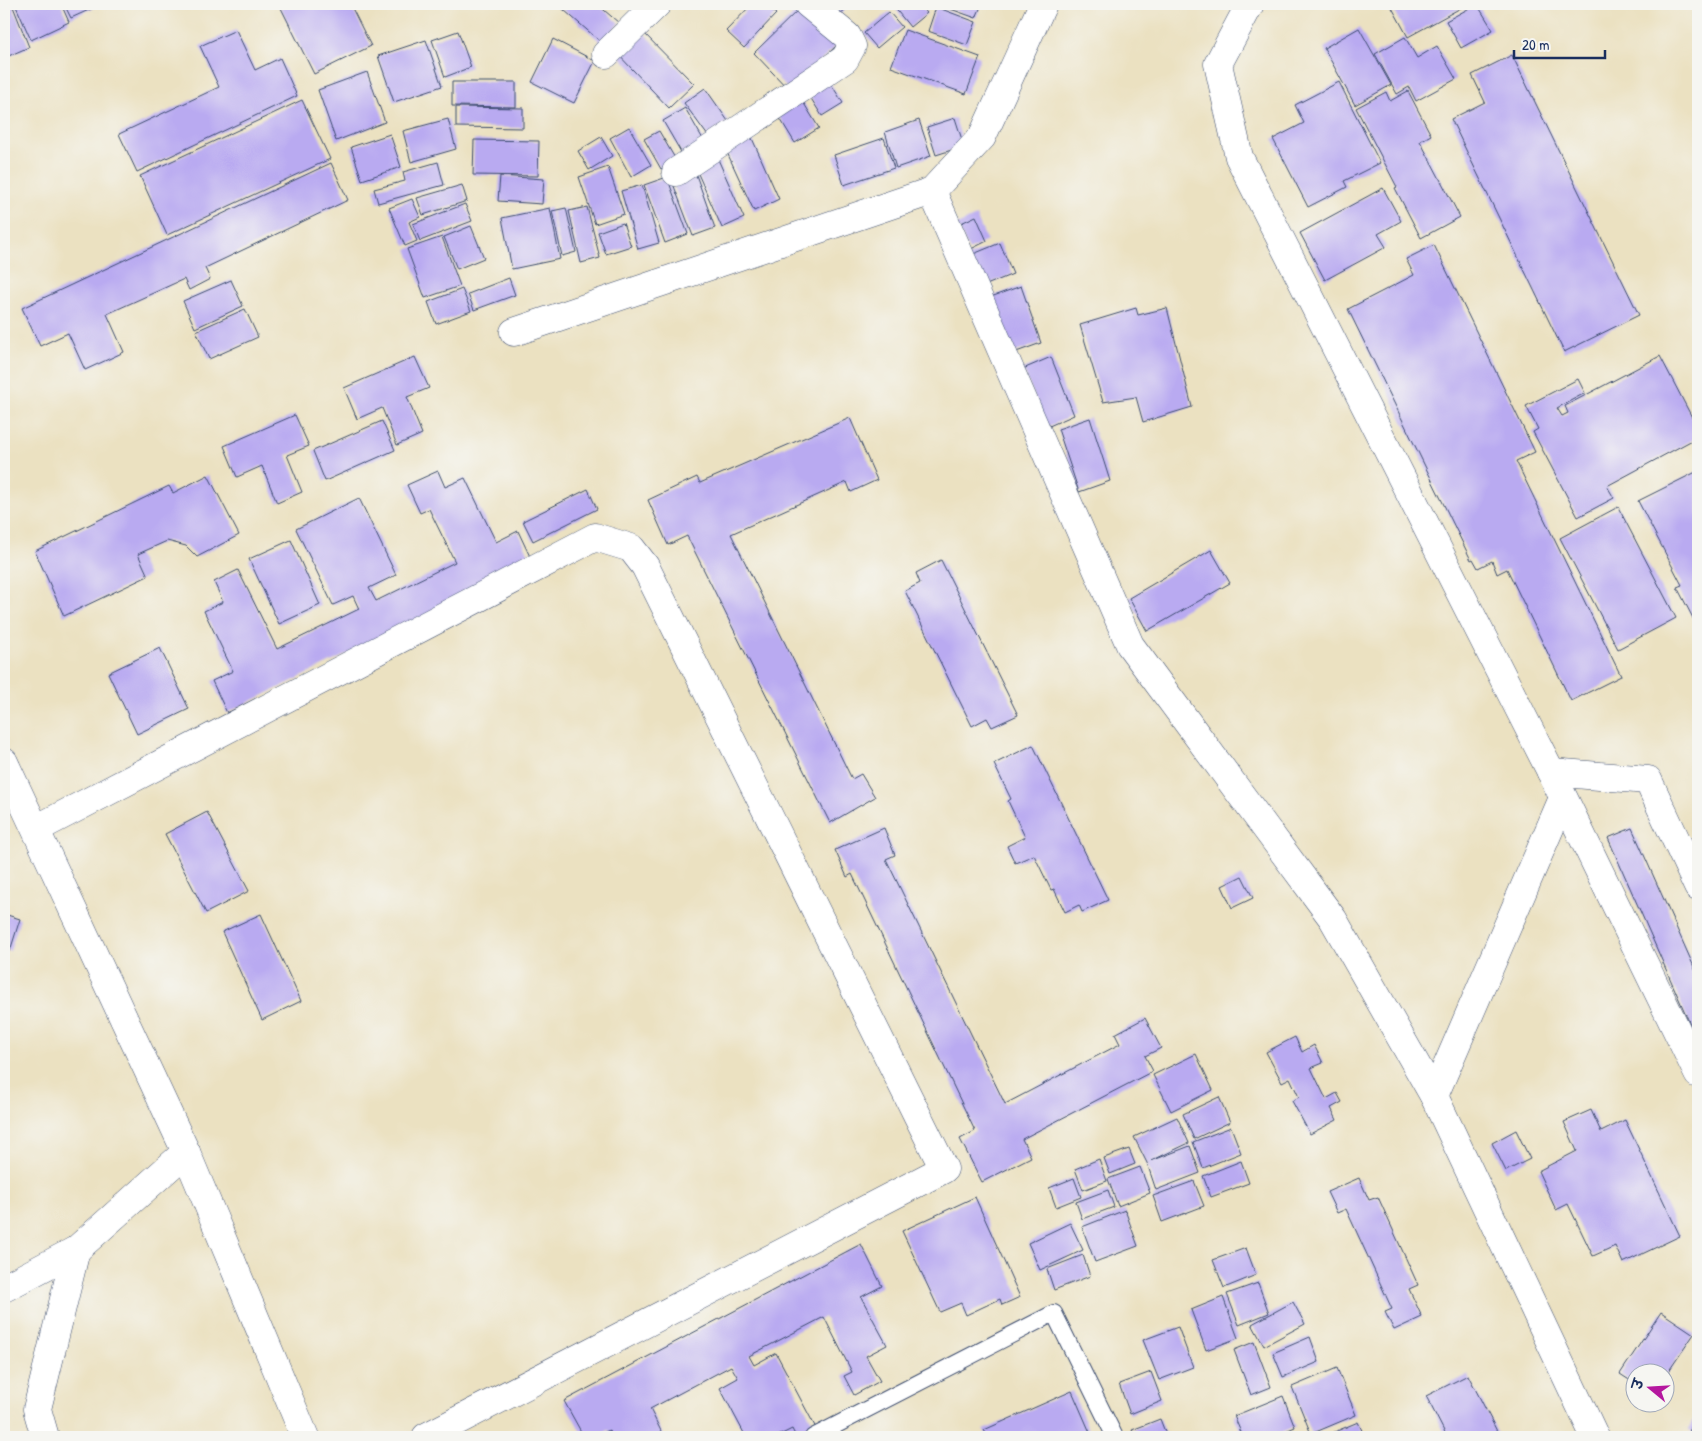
<svg xmlns="http://www.w3.org/2000/svg" width="1702" height="1441" font-family="'Patrick Hand','Playpen Sans Deva',sans-serif">
<style>
.building{fill:#b9aaf1}
.lines{fill:none;stroke-linecap:round;stroke-linejoin:round}
.lane-casing{stroke:#3a4a6d;stroke-width:18}
.street-casing{stroke:#3a4a6d;stroke-width:29}
.lane{stroke:#fff;stroke-width:16}
.street{stroke:#fff;stroke-width:28}
</style>
<rect width="100%" height="100%" fill="#f6f6f2"/>
<filter id="ink" filterUnits="userSpaceOnUse"><feTurbulence type="fractalNoise" baseFrequency=".02" numOctaves="2"/><feDisplacementMap in="SourceGraphic" scale="10" xChannelSelector="R" yChannelSelector="G"/><feConvolveMatrix kernelMatrix="1 2 1 2 8 2 1 2 1" color-interpolation-filters="sRGB"/></filter>
<filter id="wash" filterUnits="userSpaceOnUse"><feTurbulence type="fractalNoise" baseFrequency=".0096" numOctaves="4" result="noise"/><feDisplacementMap in="SourceGraphic" scale="20" xChannelSelector="R" yChannelSelector="G"/><feGaussianBlur stdDeviation="1.12" result="paint"/><feColorMatrix in="noise" values="0 0 0 0 0 0 0 0 0 0 0 0 0 0 0 0 0 1.4 0 .05"/><feComposite in="paint" operator="in"/></filter>
<g filter="url(#wash)">
<rect width="100%" height="100%" fill="#ebe1c1"/>
<g id="blocks">
<g class="building">
<polygon points="4,4 12,4 29,47 4,58"/>
<polygon points="15,4 61,4 69,22 31,40"/>
<polygon points="64,4 102,4 71,18"/>
<polygon points="279,4 350,4 371,46 314,74"/>
<polygon points="557,4 597,4 619,23 602,43"/>
<polygon points="752,4 765,4 776,14 744,48 726,31"/>
<polygon points="804,4 841,41 790,91 754,53"/>
<polygon points="831,4 852,4 840,14"/>
<polygon points="898,4 919,4 927,13 910,27 894,7"/>
<polygon points="943,4 982,4 976,18 942,6"/>
<polygon points="1390,4 1468,4 1408,37"/>
<polygon points="1477,4 1493,30 1461,48 1446,21"/>
<polygon points="936,7 976,22 967,45 928,31"/>
<polygon points="889,12 902,27 877,48 864,33"/>
<polygon points="639,28 694,84 669,108 615,51"/>
<polygon points="1359,28 1391,85 1355,105 1324,48"/>
<polygon points="236,30 255,70 280,58 297,96 137,172 119,134 219,87 200,46"/>
<polygon points="905,30 980,57 966,94 891,67"/>
<polygon points="458,31 471,67 445,77 432,40"/>
<polygon points="1405,37 1417,58 1437,46 1456,79 1416,101 1409,87 1397,94 1375,54"/>
<polygon points="553,39 595,61 574,103 532,82"/>
<polygon points="426,40 442,86 394,102 378,56"/>
<polygon points="1512,55 1639,315 1564,352 1451,119 1485,102 1472,75"/>
<polygon points="367,72 385,122 336,141 318,90"/>
<polygon points="826,76 843,103 822,116 805,89"/>
<polygon points="452,82 516,82 516,107 452,106"/>
<polygon points="1339,82 1380,163 1344,181 1347,187 1308,207 1273,139 1304,123 1295,105"/>
<polygon points="705,88 728,121 708,136 684,103"/>
<polygon points="1408,91 1431,135 1420,141 1460,217 1421,238 1395,188 1397,187 1356,108 1386,92 1390,101"/>
<polygon points="800,97 819,128 795,143 776,112"/>
<polygon points="302,100 330,159 167,235 140,176"/>
<polygon points="456,107 523,108 523,128 456,127"/>
<polygon points="685,108 707,146 685,159 663,121"/>
<polygon points="955,118 964,146 936,155 927,127"/>
<polygon points="448,119 456,149 411,162 403,131"/>
<polygon points="919,120 931,156 896,168 885,132"/>
<polygon points="629,127 651,165 631,177 610,138"/>
<polygon points="659,131 676,160 661,169 644,139"/>
<polygon points="390,134 401,167 362,180 351,147"/>
<polygon points="751,136 779,199 754,211 725,148"/>
<polygon points="601,137 612,156 589,170 578,151"/>
<polygon points="884,138 894,168 844,185 834,155"/>
<polygon points="474,140 539,141 538,176 473,175"/>
<polygon points="717,157 744,218 722,228 695,167"/>
<polygon points="438,162 444,185 378,203 374,189 405,181 403,172"/>
<polygon points="331,163 348,200 205,268 210,279 189,290 184,279 107,314 124,352 85,370 68,333 40,346 22,308"/>
<polygon points="608,167 624,214 595,224 579,177"/>
<polygon points="695,172 715,228 693,236 672,181"/>
<polygon points="500,176 544,179 542,204 498,201"/>
<polygon points="667,177 688,234 665,243 644,185"/>
<polygon points="462,185 467,201 423,215 417,198"/>
<polygon points="642,185 659,243 638,249 621,191"/>
<polygon points="1383,188 1401,221 1378,234 1386,247 1325,280 1300,233"/>
<polygon points="412,199 420,217 409,222 417,241 405,246 389,208"/>
<polygon points="465,204 472,221 420,241 413,224"/>
<polygon points="587,207 600,258 581,263 569,211"/>
<polygon points="550,208 560,259 512,269 502,218"/>
<polygon points="566,208 576,252 562,256 552,211"/>
<polygon points="976,216 987,241 969,250 957,225"/>
<polygon points="623,223 631,246 606,254 598,232"/>
<polygon points="471,226 484,258 457,269 444,237"/>
<polygon points="442,237 460,286 425,298 407,249"/>
<polygon points="1000,243 1013,274 979,288 966,257"/>
<polygon points="1434,245 1535,452 1516,461 1621,676 1571,701 1507,569 1497,574 1492,561 1478,568 1473,559 1471,560 1348,309 1414,275 1406,259"/>
<polygon points="509,278 515,295 474,310 468,294"/>
<polygon points="231,280 243,306 195,328 183,301"/>
<polygon points="1021,286 1041,343 1008,355 988,298"/>
<polygon points="462,289 471,311 436,324 428,302"/>
<polygon points="1136,308 1138,315 1167,308 1192,407 1143,422 1136,397 1103,402 1080,325"/>
<polygon points="245,309 258,337 209,359 196,331"/>
<polygon points="1660,356 1698,429 1698,437 1607,486 1614,498 1578,517 1533,432 1538,429 1526,406 1578,379 1585,393 1557,408 1562,416 1568,413 1565,406"/>
<polygon points="415,357 429,388 407,397 422,434 397,445 382,408 357,419 344,388"/>
<polygon points="1051,357 1074,415 1047,427 1023,369"/>
<polygon points="295,415 309,446 287,455 302,492 277,503 262,466 237,477 224,446"/>
<polygon points="850,418 877,480 851,492 847,482 731,534 852,779 861,774 875,797 830,823 687,536 668,545 648,500 697,477 700,483"/>
<polygon points="1090,418 1110,481 1079,492 1058,429"/>
<polygon points="382,421 395,450 325,481 313,451"/>
<polygon points="438,471 445,487 465,478 496,542 518,531 533,563 227,713 212,681 233,671 204,611 223,602 214,582 238,570 277,649 359,609 353,596 333,605 296,529 359,498 396,575 369,588 376,601 455,562 429,509 420,513 407,485"/>
<polygon points="1698,471 1698,621 1695,622 1677,587 1682,585 1638,501"/>
<polygon points="208,475 239,535 197,557 186,546 167,541 138,554 148,576 64,616 35,551 169,486 173,493"/>
<polygon points="588,489 597,509 533,541 523,521"/>
<polygon points="1618,507 1676,618 1618,649 1560,538"/>
<polygon points="291,540 320,605 279,624 249,559"/>
<polygon points="1211,550 1230,583 1147,631 1129,598"/>
<polygon points="941,560 1018,715 992,727 987,718 972,726 905,591 920,583 916,573"/>
<polygon points="160,648 189,709 137,734 108,673"/>
<polygon points="1033,745 1108,900 1082,912 1079,905 1065,912 1054,889 1051,890 1034,855 1015,863 1007,846 1025,837 1008,801 1011,799 994,764"/>
<polygon points="207,812 249,891 206,913 165,834"/>
<polygon points="884,828 895,855 886,859 1005,1104 1120,1044 1115,1034 1145,1018 1161,1048 1145,1056 1153,1071 1022,1139 1031,1157 982,1182 960,1139 975,1131 852,874 847,877 835,850"/>
<polygon points="1632,828 1698,976 1698,1042 1608,838"/>
<polygon points="1242,876 1253,898 1232,908 1222,886"/>
<polygon points="4,914 20,919 10,951 4,949"/>
<polygon points="261,914 301,1001 262,1020 222,932"/>
<polygon points="1295,1037 1302,1052 1314,1045 1323,1063 1311,1068 1326,1099 1337,1093 1342,1102 1331,1108 1337,1120 1310,1134 1292,1101 1299,1097 1290,1078 1282,1082 1266,1052"/>
<polygon points="1196,1054 1213,1090 1171,1111 1153,1075"/>
<polygon points="1219,1097 1230,1122 1194,1139 1183,1114"/>
<polygon points="1591,1110 1601,1132 1625,1120 1680,1236 1623,1263 1615,1246 1593,1256 1568,1204 1556,1210 1538,1171 1577,1151 1564,1122"/>
<polygon points="1177,1117 1189,1143 1151,1161 1190,1146 1200,1173 1156,1190 1147,1163 1134,1137"/>
<polygon points="1231,1127 1241,1153 1203,1168 1193,1142"/>
<polygon points="1516,1130 1530,1159 1506,1171 1492,1143"/>
<polygon points="1129,1149 1135,1164 1110,1174 1104,1158"/>
<polygon points="1099,1159 1107,1181 1083,1190 1075,1169"/>
<polygon points="1241,1161 1249,1183 1211,1197 1203,1176"/>
<polygon points="1140,1167 1150,1193 1118,1206 1108,1179"/>
<polygon points="1074,1178 1081,1197 1056,1207 1049,1188"/>
<polygon points="1359,1178 1369,1200 1378,1197 1418,1285 1409,1289 1422,1317 1394,1330 1385,1312 1392,1309 1346,1209 1337,1213 1327,1192"/>
<polygon points="1194,1181 1204,1206 1162,1222 1153,1196"/>
<polygon points="1108,1190 1114,1207 1082,1219 1076,1202"/>
<polygon points="975,1197 1020,1297 1002,1305 1000,1299 966,1315 961,1303 940,1312 902,1231"/>
<polygon points="1125,1210 1138,1246 1095,1262 1082,1227"/>
<polygon points="1070,1223 1083,1250 1040,1270 1028,1243"/>
<polygon points="861,1244 882,1286 861,1297 887,1345 866,1356 880,1381 854,1395 844,1376 852,1372 824,1317 749,1356 754,1365 776,1353 817,1430 802,1437 796,1437 792,1429 776,1437 746,1437 720,1388 738,1378 731,1366 650,1409 664,1437 612,1437 609,1430 596,1437 584,1437 564,1401"/>
<polygon points="1246,1248 1256,1275 1224,1288 1213,1260"/>
<polygon points="1083,1255 1090,1276 1054,1290 1047,1269"/>
<polygon points="1258,1283 1269,1313 1239,1325 1227,1294"/>
<polygon points="1223,1297 1238,1338 1206,1350 1191,1310"/>
<polygon points="1293,1302 1305,1324 1264,1346 1252,1324"/>
<polygon points="1661,1312 1694,1334 1664,1378 1664,1374 1634,1374 1634,1383 1620,1374"/>
<polygon points="1178,1327 1193,1367 1159,1380 1143,1340"/>
<polygon points="1310,1337 1319,1362 1283,1377 1273,1353"/>
<polygon points="1254,1342 1271,1387 1251,1395 1234,1350"/>
<polygon points="1337,1368 1356,1415 1311,1434 1292,1387"/>
<polygon points="1151,1372 1162,1401 1130,1414 1119,1384"/>
<polygon points="1468,1375 1500,1437 1447,1437 1426,1396"/>
<polygon points="1072,1391 1092,1437 988,1437 984,1430"/>
<polygon points="1283,1396 1295,1427 1272,1437 1243,1437 1234,1416"/>
<polygon points="1698,1413 1698,1436 1688,1430"/>
<polygon points="1160,1419 1167,1437 1135,1437 1132,1430"/>
<polygon points="1358,1422 1365,1437 1334,1437 1332,1433"/>
</g>
</g>
</g>
<g filter="url(#ink)">
<use href="#blocks" fill-opacity="0" stroke="#3a4a6d" stroke-width="1"/>
<g class="lines">
<defs>
<polyline id="lane" points="813,1437 1054,1313 1115,1437"/>
<g id="street">
<polyline points="1250,4 1218,64 1239,157 1551,772 1698,1074"/>
<polyline points="606,54 657,4"/>
<polyline points="676,172 845,59 852,46 847,36 808,4"/>
<polyline points="932,191 1130,645 1333,919 1434,1096 1595,1437"/>
<polyline points="514,332 932,191 982,137 1043,4"/>
<polyline points="4,762 186,1152 305,1437"/>
<polyline points="1551,772 1648,780 1698,887"/>
<polyline points="36,829 595,537 631,548 645,566 944,1169 426,1437"/>
<polyline points="1434,1096 1563,798"/>
<polyline points="4,1288 76,1250 186,1152"/>
<polyline points="45,1437 37,1409 76,1250"/>
</g>
</defs>
<use href="#lane" class="lane-casing"/>
<use href="#street" class="street-casing"/>
<use href="#lane" class="lane"/>
<use href="#street" class="street"/>
</g>
</g>
<rect width="1702" height="1441" fill="none" stroke="#f6f6f2" stroke-width="20"/>
<g transform="translate(1650 1388) rotate(288)"><circle r="24" fill="#f6f6f2" stroke="#9ea6b7"/>
<path d="M0-4L9 19L0 12L-9 19Z" fill="#b5179e"/>
<text y="-8" font-size="14" font-weight="bold" text-anchor="middle" fill="#1b2f5e">उ</text>
</g>
<path d="M1514 50v8h91v-8" fill="none" stroke="#1b2f5e" stroke-width="2.5"/>
<text x="1522" y="50" font-size="15" fill="#1b2f5e" stroke="#f6f6f2" stroke-width="4" paint-order="stroke">20 m</text>
</svg>
